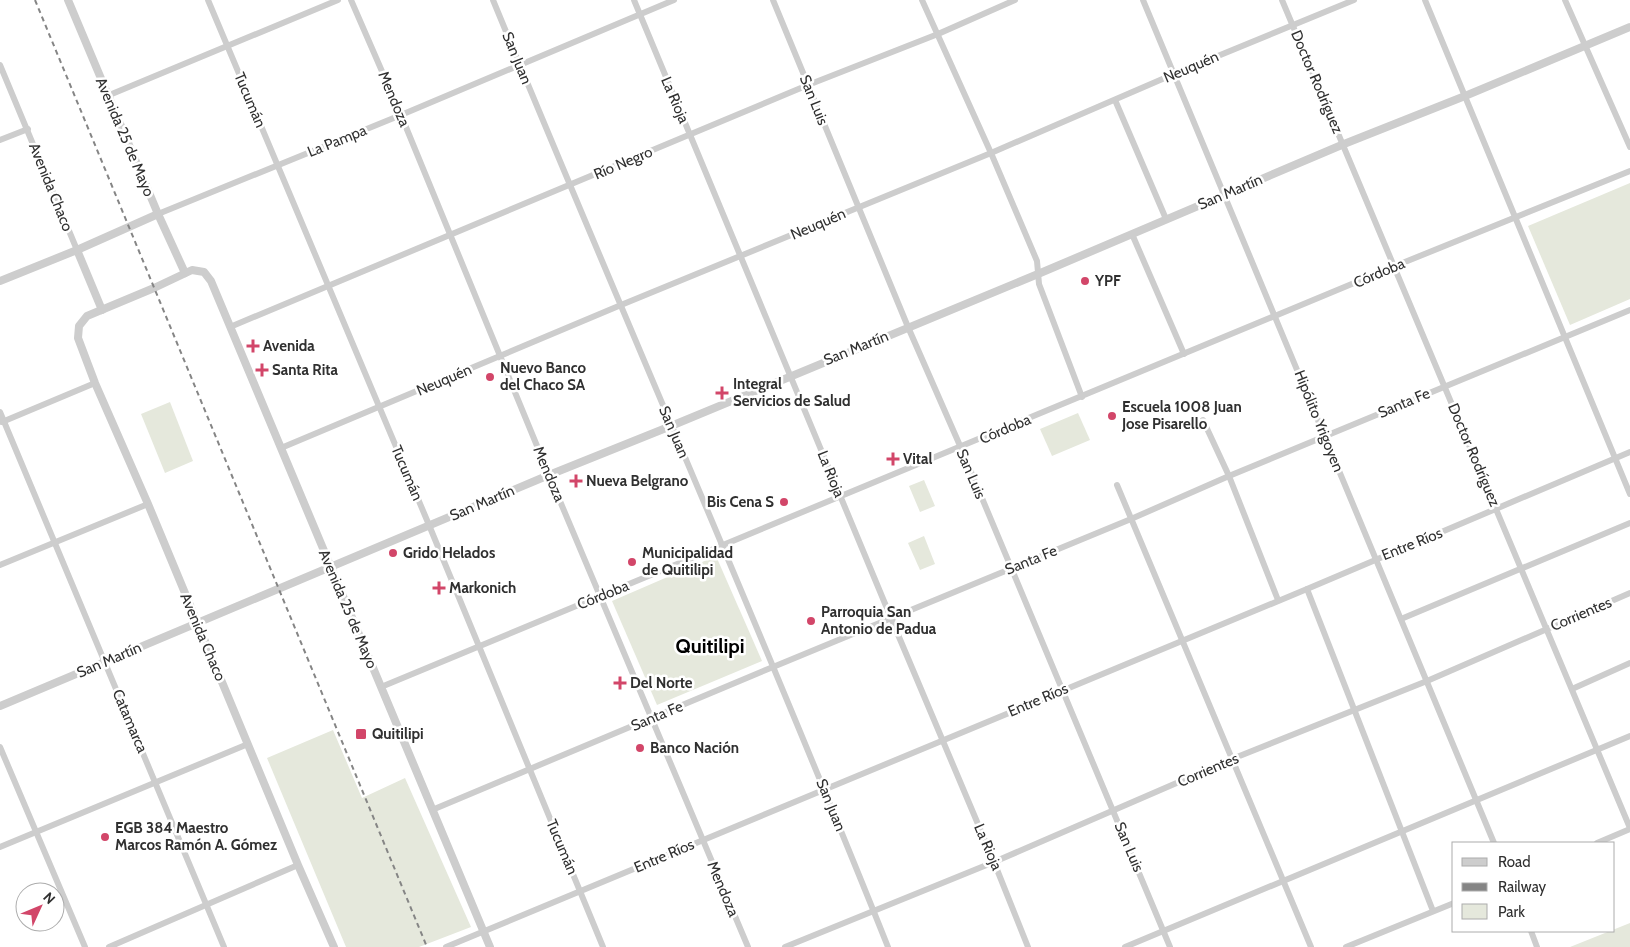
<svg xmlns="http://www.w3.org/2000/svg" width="1630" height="947" font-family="Cabin,sans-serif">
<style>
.green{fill:#e5e8dc}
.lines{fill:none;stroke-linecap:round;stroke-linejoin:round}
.minor{stroke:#cdcdcd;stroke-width:6}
.tertiary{stroke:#cdcdcd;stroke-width:8}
.rail{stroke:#858585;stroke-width:2;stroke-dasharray:5 4;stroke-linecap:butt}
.poi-dot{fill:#d24669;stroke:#fff;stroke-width:2}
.labels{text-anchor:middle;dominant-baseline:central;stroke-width:5;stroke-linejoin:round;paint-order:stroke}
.street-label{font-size:15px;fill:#303030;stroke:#fff}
.poi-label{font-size:15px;font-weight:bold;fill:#303030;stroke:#fff;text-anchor:start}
.district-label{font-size:20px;font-weight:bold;fill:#000;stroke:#fff}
</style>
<rect width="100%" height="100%" fill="#fff"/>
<g class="green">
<polygon points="1630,183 1630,299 1570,325 1528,226"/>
<polygon points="170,402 193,461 165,473 141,414"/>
<polygon points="1078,413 1090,440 1052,456 1040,429"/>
<polygon points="924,480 935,506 920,512 909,486"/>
<polygon points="924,536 935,564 920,570 908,543"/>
<polygon points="716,556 762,661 657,705 612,601"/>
<polygon points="333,730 362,798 405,778 471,927 419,947 346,947 267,758"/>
<polygon points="1630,923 1630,947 1570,947"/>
</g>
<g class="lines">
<g class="minor">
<polyline points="208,0 429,525 603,947"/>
<polyline points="351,0 401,115 549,475 748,947"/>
<path d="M493 0C623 316 761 629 888 947"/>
<polyline points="634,0 891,618 994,862 1028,947"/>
<polyline points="773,0 908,327 961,448 1170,947"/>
<polyline points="922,0 991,153 1037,261 1039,284 1082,397"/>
<polyline points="1143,0 1494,843"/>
<polyline points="1282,0 1630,828"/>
<polyline points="1425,0 1630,494"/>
<polyline points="1565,0 1630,147"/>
<polyline points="0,65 77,250"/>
<polyline points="107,96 338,0"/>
<polyline points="1115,100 1166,219"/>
<polyline points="0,140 28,129"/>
<polyline points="158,214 401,115 674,0"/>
<polyline points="1132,234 1184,354"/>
<polyline points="230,327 808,85 938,34 1015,0"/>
<polyline points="0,412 224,947"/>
<polyline points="1203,420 1229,476 1278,600"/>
<polyline points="2,422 95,383"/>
<polyline points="281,448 621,305 991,153 1174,74 1354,0"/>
<polyline points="1117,485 1311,947"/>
<polyline points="0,565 148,504"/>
<polyline points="1307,589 1433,911"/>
<polyline points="1401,619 1630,523"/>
<polyline points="381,687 1395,266 1630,171"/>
<polyline points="1572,689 1630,663"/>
<polyline points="0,747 85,947"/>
<polyline points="432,810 773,667 1131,519 1229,476 1630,310"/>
<polyline points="1597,843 1630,829"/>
<polyline points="0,847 248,744"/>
<polyline points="1531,931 1537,947"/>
<polyline points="109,947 298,865"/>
<polyline points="446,947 1307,589 1630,452"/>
<polyline points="785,947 994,862 1232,759 1427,681 1630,593"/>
<polyline points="1125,947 1630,736"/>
<polyline points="1346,947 1454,903"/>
</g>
<g class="tertiary">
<polyline points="68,0 158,214 185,273"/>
<polyline points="77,250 102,310"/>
<polyline points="0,281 77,250 158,214"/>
<polyline points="0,706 549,475 671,426 1038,274 1344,144 1465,96 1630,27"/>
<polyline points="334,947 298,865 148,504 95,383 78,338 79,326 87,316 154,288 192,270 204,272 211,281 490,947"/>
</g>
<polyline class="rail" points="35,0 427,947"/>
</g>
<g class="poi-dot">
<circle cx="1085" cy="281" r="5"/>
<path d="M250.5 338.5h5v5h5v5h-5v5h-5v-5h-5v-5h5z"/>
<path d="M259.5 362.5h5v5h5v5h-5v5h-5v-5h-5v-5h5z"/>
<circle cx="490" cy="377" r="5"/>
<path d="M719.5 385.5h5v5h5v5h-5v5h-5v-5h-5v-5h5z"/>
<circle cx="1112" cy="416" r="5"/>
<path d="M890.5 451.5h5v5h5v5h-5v5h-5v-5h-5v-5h5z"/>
<path d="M573.5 473.5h5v5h5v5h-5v5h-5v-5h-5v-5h5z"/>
<circle cx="784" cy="502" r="5"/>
<circle cx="393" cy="553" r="5"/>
<circle cx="632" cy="562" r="5"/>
<path d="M436.5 580.5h5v5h5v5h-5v5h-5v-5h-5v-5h5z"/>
<circle cx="811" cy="621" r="5"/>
<path d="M617.5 675.5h5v5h5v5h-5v5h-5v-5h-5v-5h5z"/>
<rect x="355" y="728" width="12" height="12" rx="2.5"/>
<circle cx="640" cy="748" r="5"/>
<circle cx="105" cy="837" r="5"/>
</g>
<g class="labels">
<g class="street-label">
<text transform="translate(517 58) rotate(68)">San Juan</text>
<text transform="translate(1191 67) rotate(-23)">Neuquén</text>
<text transform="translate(1317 82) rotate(67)">Doctor Rodríguez</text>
<text transform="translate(394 99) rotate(67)">Mendoza</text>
<text transform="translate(250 100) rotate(67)">Tucumán</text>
<text transform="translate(675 100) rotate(67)">La Rioja</text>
<text transform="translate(814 100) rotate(68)">San Luis</text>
<text transform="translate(125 137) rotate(67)">Avenida 25 de Mayo</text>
<text transform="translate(337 141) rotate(-22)">La Pampa</text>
<text transform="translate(623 163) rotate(-23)">Río Negro</text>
<text transform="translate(51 187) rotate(68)">Avenida Chaco</text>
<text transform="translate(1230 192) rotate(-23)">San Martín</text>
<text transform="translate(818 224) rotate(-23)">Neuquén</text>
<text transform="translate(1379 273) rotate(-23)">Córdoba</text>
<text transform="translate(856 348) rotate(-22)">San Martín</text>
<text transform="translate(444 380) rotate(-23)">Neuquén</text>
<text transform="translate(1404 403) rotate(-23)">Santa Fe</text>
<text transform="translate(1319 421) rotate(68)">Hipólito Yrigoyen</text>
<text transform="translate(1005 429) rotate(-23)">Córdoba</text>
<text transform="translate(674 432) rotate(67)">San Juan</text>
<text transform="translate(1474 455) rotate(67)">Doctor Rodríguez</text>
<text transform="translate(407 473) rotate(67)">Tucumán</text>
<text transform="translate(549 474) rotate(67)">Mendoza</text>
<text transform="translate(831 474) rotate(68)">La Rioja</text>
<text transform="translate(971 474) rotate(67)">San Luis</text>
<text transform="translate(482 503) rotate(-23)">San Martín</text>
<text transform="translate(1412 544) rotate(-22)">Entre Ríos</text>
<text transform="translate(1031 560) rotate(-22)">Santa Fe</text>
<text transform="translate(603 595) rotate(-22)">Córdoba</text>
<text transform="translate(348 609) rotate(67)">Avenida 25 de Mayo</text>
<text transform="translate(1581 614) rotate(-23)">Corrientes</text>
<text transform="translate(203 637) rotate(67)">Avenida Chaco</text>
<text transform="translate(109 660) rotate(-23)">San Martín</text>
<text transform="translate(1038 700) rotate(-23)">Entre Ríos</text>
<text transform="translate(657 716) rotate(-23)">Santa Fe</text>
<text transform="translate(130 721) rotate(67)">Catamarca</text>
<text transform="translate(1208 770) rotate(-23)">Corrientes</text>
<text transform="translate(831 805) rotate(68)">San Juan</text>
<text transform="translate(562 847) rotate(67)">Tucumán</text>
<text transform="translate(988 847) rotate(67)">La Rioja</text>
<text transform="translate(1129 847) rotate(67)">San Luis</text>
<text transform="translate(664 856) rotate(-23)">Entre Ríos</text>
<text transform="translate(723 889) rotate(67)">Mendoza</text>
</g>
<g class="poi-label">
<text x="1095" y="281">YPF</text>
<text x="263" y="346">Avenida</text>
<text x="500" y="368">Nuevo Banco<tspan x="500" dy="17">del Chaco SA</tspan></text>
<text x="272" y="370">Santa Rita</text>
<text x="733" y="384">Integral<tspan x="733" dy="17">Servicios de Salud</tspan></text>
<text x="1122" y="407">Escuela 1008 Juan<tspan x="1122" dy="17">Jose Pisarello</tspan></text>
<text x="903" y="459">Vital</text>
<text x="586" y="481">Nueva Belgrano</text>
<text x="774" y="502" text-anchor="end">Bis Cena S</text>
<text x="403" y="553">Grido Helados</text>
<text x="642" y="553">Municipalidad<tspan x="642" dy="17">de Quitilipi</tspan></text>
<text x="449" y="588">Markonich</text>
<text x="821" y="612">Parroquia San<tspan x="821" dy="17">Antonio de Padua</tspan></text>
<text x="630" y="683">Del Norte</text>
<text x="372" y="734">Quitilipi</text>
<text x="650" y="748">Banco Nación</text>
<text x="115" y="828">EGB 384 Maestro<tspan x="115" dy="17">Marcos Ramón A. Gómez</tspan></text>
</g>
<g class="district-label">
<text x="710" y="646">Quitilipi</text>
</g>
</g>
<rect x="1452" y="842" width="162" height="90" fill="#ffffff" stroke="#acacac"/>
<rect x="1462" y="858" width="25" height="8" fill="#cdcdcd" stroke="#acacac"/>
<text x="1498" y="867" font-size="15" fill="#303030">Road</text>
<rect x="1462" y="883" width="25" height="8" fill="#858585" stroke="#acacac"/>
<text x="1498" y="892" font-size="15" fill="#303030">Railway</text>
<rect x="1462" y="904" width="25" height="15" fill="#e5e8dc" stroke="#acacac"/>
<text x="1498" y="917" font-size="15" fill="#303030">Park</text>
<g transform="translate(40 907) rotate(46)"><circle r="24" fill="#ffffff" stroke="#acacac"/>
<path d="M0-4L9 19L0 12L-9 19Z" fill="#d24669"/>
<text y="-8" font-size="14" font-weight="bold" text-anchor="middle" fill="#303030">N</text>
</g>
</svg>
